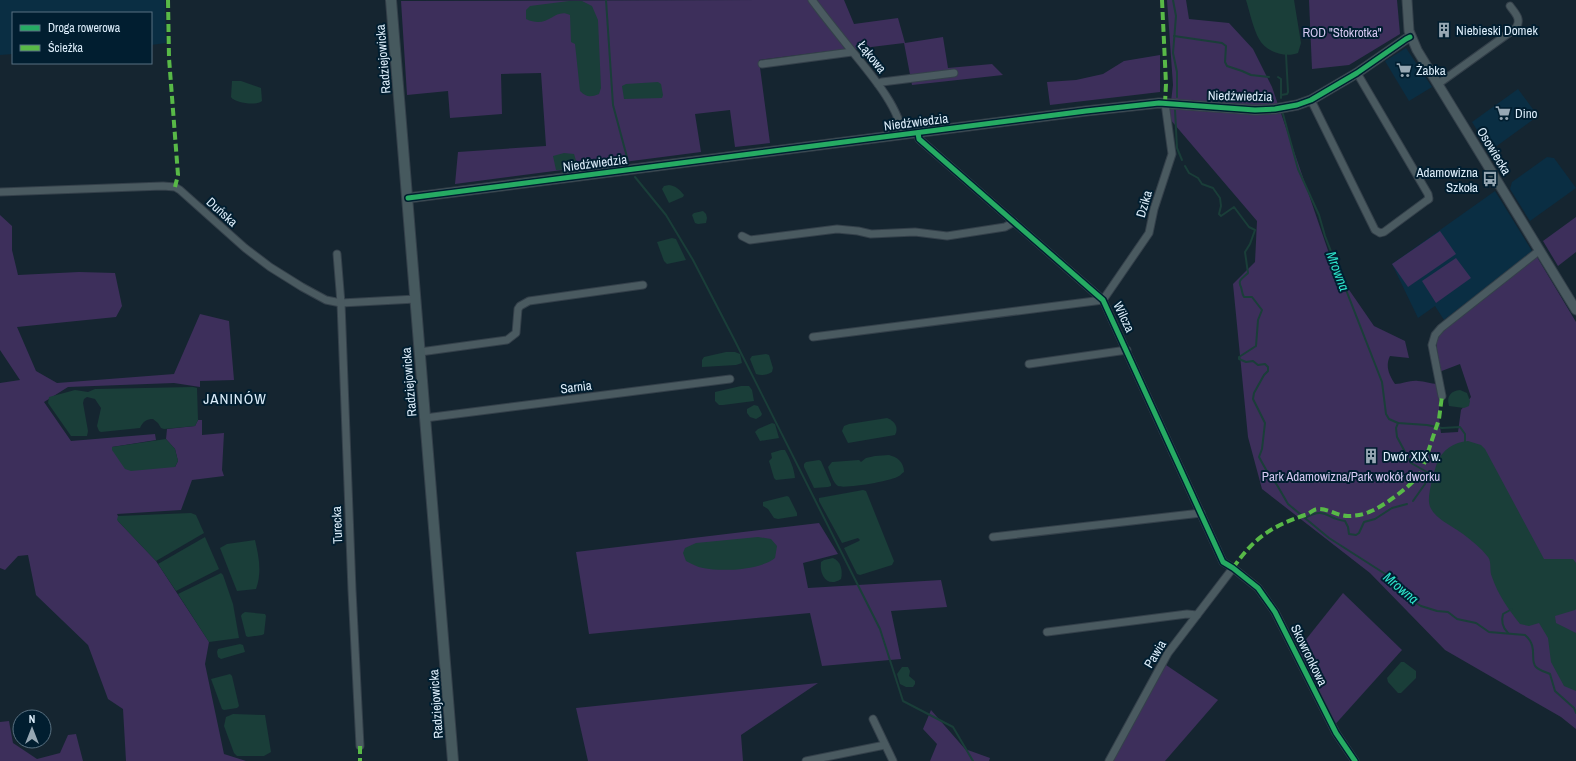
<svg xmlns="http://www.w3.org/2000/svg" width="1576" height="761" font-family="'Archivo Narrow',sans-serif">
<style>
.built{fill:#0a2e43}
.green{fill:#3d2f5b}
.water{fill:#1a3e39}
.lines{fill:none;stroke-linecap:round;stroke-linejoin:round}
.stream{stroke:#1a3e39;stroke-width:2}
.minor-casing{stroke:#34404a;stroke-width:9}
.tertiary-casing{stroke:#34404a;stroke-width:11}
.secondary-casing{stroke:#34404a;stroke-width:12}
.minor{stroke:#4a5a60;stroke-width:7}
.tertiary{stroke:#4a5a60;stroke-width:9}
.secondary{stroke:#46595e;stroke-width:10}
.quiet{stroke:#58b947;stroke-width:4;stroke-dasharray:8 4;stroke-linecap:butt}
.cycleway-casing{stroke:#011e30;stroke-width:8}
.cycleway{stroke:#26ab63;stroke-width:5}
.labels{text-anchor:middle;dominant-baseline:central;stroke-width:4;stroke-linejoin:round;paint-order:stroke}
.poi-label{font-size:13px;fill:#ddeefb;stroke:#011e30;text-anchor:start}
.park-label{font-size:13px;fill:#d5c8f1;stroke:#011e30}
.street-label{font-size:13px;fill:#ddeefb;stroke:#011e30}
.water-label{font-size:14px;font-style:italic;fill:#2de5cb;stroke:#011e30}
.quarter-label{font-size:15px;letter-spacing:1px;fill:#ddeefb;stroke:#011e30}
</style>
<rect width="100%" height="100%" fill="#152530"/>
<g class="built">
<polygon points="0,0 165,0 166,43 151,45 151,13 13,13 13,54 0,55"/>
<polygon points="1406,48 1432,87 1409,101 1385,61"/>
<polygon points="1518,89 1538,116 1490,151 1472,122"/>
<polygon points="1547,157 1554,158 1576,188 1530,221 1510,189 1512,182"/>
<polygon points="1495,191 1532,251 1444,320 1435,306 1418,318 1392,264"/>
</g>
<g class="green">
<polygon points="808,0 845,49 759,60 770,143 735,147 730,110 695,114 701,152 455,184 458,152 546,146 541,73 501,74 502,114 450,118 448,91 407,95 401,1"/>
<polygon points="815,0 844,0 854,24 898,18 905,43 943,37 948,68 992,64 1003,75 912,85 904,43 855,49"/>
<path d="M1167 0H1186L1189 19 1229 23 1253 49 1272 87 1334 268 1374 326 1405 341 1409 358 1390 356C1385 366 1389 375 1395 384 1403 384 1410 380 1418 381 1425 381 1430 384 1438 384 1440 401 1438 417 1441 433L1458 432 1461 410 1471 397 1460 364 1439 372 1436 337 1442 329 1537 257 1576 322V729L1561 717 1445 650 1370 573 1262 489 1248 437 1233 284 1255 262 1257 221 1169 118 1173 85Z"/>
<polygon points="1309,0 1397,0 1400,34 1349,65 1312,69"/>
<polygon points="1160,55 1160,92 1050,105 1047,82 1076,80 1103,74 1124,61"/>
<polygon points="0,215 12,226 12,250 18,275 79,272 115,273 122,306 116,317 17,327 36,371 57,383 174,374 200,314 229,321 234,380 200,381 200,387 174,383 68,387 44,402 71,441 155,434 156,440 112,447 175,467 178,461 175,449 166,439 167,429 195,426 198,420 202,420 202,435 224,433 222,470 224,476 192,480 181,510 117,514 118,516 118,521 156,561 209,642 205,664 224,754 246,761 126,761 123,709 108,699 88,645 36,595 28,555 18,556 5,570 0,568 0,383 20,380 0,350"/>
<polygon points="1576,217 1576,252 1558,266 1543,241"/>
<polygon points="1440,231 1456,254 1408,287 1392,264"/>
<polygon points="1456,258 1471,278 1436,303 1422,281"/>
<polygon points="819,523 838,554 803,563 808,588 941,580 947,607 891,611 901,659 822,666 810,613 589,634 576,552"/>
<polygon points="1343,593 1402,650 1331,729 1296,652"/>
<polygon points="1166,665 1218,700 1165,761 1112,761"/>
<polygon points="818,683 741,735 743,761 588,761 576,708"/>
<polygon points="931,710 965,749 990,758 989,761 930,761 937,744 923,729"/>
<polygon points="9,721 13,743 37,759 60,753 68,735 76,734 83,761 0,761 0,722"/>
</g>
<g class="water">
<path d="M1246 0H1294L1301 43 1298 53C1285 58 1266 52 1259 39 1253 28 1250 13 1246 0Z"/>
<path d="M569 1H582L592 6 598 20 601 88 599 94C591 97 587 98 580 91L575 44 571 42 570 15C554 7 549 30 526 19V10L530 6Z"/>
<path d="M232 81H241L261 88 262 101C256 106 235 103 231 97Z"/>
<polygon points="658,82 661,84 663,95 662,98 624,99 622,86 626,84"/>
<polygon points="564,153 574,154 577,164 572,169 556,170 553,156"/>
<path d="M669 185C676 186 679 189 684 195L683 197 669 203 662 189 664 186Z"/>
<polygon points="703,211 706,214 707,218 706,223 698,224 695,223 692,215 694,213"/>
<polygon points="672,238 676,239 686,260 667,264 664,261 657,242"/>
<polygon points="726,352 735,352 740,354 742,363 736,365 702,367 702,360 704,357"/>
<path d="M766 354 769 355 773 368 772 372C767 375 761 376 756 374L750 359 752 356Z"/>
<polygon points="741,386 749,386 752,390 754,401 723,405 719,405 715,401 715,392"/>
<path d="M193 387 197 388 198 420 195 426 164 429 161 428 158 423 153 419C147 419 143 421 140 428L101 432 99 431 97 426 101 408 95 399 87 397 84 399 83 403 88 431 87 436H71L48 403 49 397 75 390 88 392 95 389Z"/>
<path d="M1460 390 1467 393 1470 401 1469 406 1464 408 1449 406C1446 396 1451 391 1460 390Z"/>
<polygon points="754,405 758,406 762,414 761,416 756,419 750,417 747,413 747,409"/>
<path d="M887 418C895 421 899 428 895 435L848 443 842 431 844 426 849 424Z"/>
<polygon points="772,423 775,424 779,438 760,441 755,432 758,429"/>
<polygon points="166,439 175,449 178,461 175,467 131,471 125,469 112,450 112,447"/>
<path d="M1468 441 1481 445 1485 449 1544 559H1573L1576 563V609L1575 610 1555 616 1556 623 1576 633V691L1564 686 1551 662 1548 638 1539 623 1529 626 1520 624C1509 610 1498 595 1492 577 1489 571 1492 562 1488 557 1481 548 1472 541 1463 534 1453 526 1430 517 1429 502 1428 493 1434 472 1437 463 1442 450 1454 442 1468 441Z"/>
<path d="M781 450H785C790 459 794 468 795 478L776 480 774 478 769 461 772 458 771 453Z"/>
<path d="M889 455C897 457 904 462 904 472 903 472 900 476 899 476 892 481 845 489 838 486 833 483 830 472 828 467L832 462 859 460 861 462 866 458 875 456Z"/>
<polygon points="819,460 821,461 831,484 831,486 828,487 814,488 804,467 804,464 806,462"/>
<polygon points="863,490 866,491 894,561 892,565 860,575 857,574 844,548 859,541 860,540 858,538 842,543 819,501 819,498"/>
<polygon points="787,496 789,497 797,513 797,516 778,519 774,518 768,509 763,506 763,502"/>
<polygon points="191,513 196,515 204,533 156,561 117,520 118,516"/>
<polygon points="205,537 219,569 176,591 158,564"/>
<path d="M758 537 771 539 777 546 775 558C760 570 722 572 703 568 697 567 692 564 686 561L683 553 685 548 696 543Z"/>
<path d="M255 540C259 558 262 572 256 589L237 591 220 548 227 544Z"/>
<path d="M833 558C841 561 843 571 841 579 828 588 819 576 821 562L824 560Z"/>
<polygon points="221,573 223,575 233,604 239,638 209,642 178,594"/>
<polygon points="245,612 265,614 266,616 264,634 262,635 248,637 246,636 241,616 242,614"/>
<polygon points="240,644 243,645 245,652 221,659 218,657 217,652 218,649"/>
<polygon points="1401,662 1404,662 1416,671 1416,678 1401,693 1398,693 1388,682 1387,678"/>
<polygon points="902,667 908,667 910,671 909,676 915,681 915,684 913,687 906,687 900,684 897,674"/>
<polygon points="230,674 232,676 239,706 237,708 224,710 222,709 211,679"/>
<polygon points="233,714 265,715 271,752 264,756 237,756 234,753 224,726 226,717"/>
</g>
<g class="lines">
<g class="stream">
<polyline points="606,0 613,105 628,161"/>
<polyline points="1173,0 1176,16 1173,53 1177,72 1177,97"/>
<polyline points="1174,36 1222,43 1226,46 1225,62 1227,66 1242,71 1251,75 1269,77"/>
<polyline points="1278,77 1281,79 1281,98"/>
<polyline points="1281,95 1287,94 1288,92 1286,54"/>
<polyline points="1175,110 1177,148 1182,160"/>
<polyline points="1283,114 1298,169 1319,215 1325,236 1382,382 1386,414 1389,419 1398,423 1427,425 1442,428 1460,427 1465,434 1465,442"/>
<path d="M1185 166 1189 173 1198 178 1202 184 1213 188 1220 198 1221 206 1219 214 1221 216 1234 207 1249 227 1255 230 1250 244 1245 252 1248 273C1243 278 1237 280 1241 287 1242 290 1242 294 1244 297H1252L1262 310 1258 320 1256 346 1239 357V359L1246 362 1253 361 1258 365 1265 364 1268 367V371L1264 375 1254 393 1253 399 1265 423 1262 449 1259 457 1269 475 1277 485 1288 504 1329 538 1390 577 1401 589 1408 594 1413 601 1421 606 1437 611 1448 612 1457 619 1476 623 1489 632 1525 635C1539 647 1529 660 1536 667 1540 671 1546 672 1550 674L1555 691 1574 708 1576 713"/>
<polyline points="635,177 666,215 693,260 735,341 880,629 903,701 953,727 973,761"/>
<polyline points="1398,423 1396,428 1397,437 1411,463 1434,476"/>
<polyline points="1413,501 1425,484 1428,472"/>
<path d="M1305 518C1326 506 1326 519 1345 521L1348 527 1349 534 1356 535 1359 533 1364 522 1375 519 1392 508 1407 504"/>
<path d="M1508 633C1503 628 1501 621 1503 614L1512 609"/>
</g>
<defs>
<g id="minor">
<path d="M812 0C824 16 836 31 848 46 866 69 900 106 902 135"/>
<polyline points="762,64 852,52"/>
<polyline points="878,84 882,82 954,73"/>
<path d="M1438 84 1516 28C1522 19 1515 13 1510 6"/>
<polyline points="1311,100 1375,230 1380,233 1384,232 1426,201 1429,199 1428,194 1357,73"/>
<polyline points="918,133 919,139 1103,300 1223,562 1233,568 1258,588 1275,612 1336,733 1355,761"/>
<polyline points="0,192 163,186 175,187 180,190 245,248 270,267 302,287 326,300 341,303 416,299"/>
<polyline points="742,236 750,240 837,229 858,231 871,234 915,232 947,236 1005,227 1014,222"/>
<polyline points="337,254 341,303 352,590 360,746"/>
<polyline points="813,337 1103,300 1149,233 1154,209 1172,154 1165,103"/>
<polyline points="420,352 507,340 516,333 518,309 520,306 529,301 643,285"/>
<polyline points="1029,364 1127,350"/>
<polyline points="1442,396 1432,345 1435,335 1441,328 1540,250"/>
<polyline points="425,418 730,379"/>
<polyline points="993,537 1201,513"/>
<polyline points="1047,632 1187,614 1197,615"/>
<polyline points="873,719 893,761"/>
<polyline points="806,761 885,745"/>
<polyline points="1109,761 1168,653 1233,568"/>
</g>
<g id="tertiary">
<polyline points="1407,0 1409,31 1417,50 1576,310"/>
<polyline points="408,198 1086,111 1159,103 1255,110 1275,109 1297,105 1311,100 1357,73 1406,39 1410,37"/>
</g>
<polyline id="secondary" points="391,0 453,761"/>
</defs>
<use href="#minor" class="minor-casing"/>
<use href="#tertiary" class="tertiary-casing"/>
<use href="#secondary" class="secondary-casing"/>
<use href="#minor" class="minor"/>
<use href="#tertiary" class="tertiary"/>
<use href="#secondary" class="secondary"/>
<g class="quiet">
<polyline points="168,0 169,58 178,175 175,187"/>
<polyline points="1162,0 1166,84 1165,103"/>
<polyline points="1424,464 1439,419 1442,396"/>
<path d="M1233 568C1254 538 1270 527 1305 515 1310 514 1313 509 1318 509 1329 509 1338 516 1348 516 1355 516 1362 515 1369 512 1383 507 1414 484 1421 472"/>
<polyline points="360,746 360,761"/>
</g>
<defs>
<g id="cycleway">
<polyline points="918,133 919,139 1103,300 1223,562 1233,568 1258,588 1275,612 1336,733 1355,761"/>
<polyline points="408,198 1086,111 1159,103 1255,110 1275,109 1297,105 1311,100 1357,73 1406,39 1410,37"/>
</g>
</defs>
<use href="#cycleway" class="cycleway-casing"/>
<use href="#cycleway" class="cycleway"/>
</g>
<defs>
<symbol id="building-bare" viewBox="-9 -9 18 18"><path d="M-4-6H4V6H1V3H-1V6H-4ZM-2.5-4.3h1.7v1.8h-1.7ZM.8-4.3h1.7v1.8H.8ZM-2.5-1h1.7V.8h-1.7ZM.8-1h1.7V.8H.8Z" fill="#97a8b4" stroke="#011e30" stroke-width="2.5" paint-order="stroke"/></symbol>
<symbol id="supermarket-bare" viewBox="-9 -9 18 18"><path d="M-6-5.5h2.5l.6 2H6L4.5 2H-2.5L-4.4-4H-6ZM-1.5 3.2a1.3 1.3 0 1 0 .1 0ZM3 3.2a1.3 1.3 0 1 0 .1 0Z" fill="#97a8b4" stroke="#011e30" stroke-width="2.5" paint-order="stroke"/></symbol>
<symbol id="bus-bare" viewBox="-9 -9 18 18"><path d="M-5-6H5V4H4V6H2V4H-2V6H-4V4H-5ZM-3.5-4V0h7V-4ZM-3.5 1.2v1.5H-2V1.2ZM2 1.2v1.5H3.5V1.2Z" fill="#97a8b4" stroke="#011e30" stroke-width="2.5" paint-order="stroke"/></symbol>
</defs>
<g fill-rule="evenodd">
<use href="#building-bare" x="1433" y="19" width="22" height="22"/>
<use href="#supermarket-bare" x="1393" y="59" width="22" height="22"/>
<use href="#supermarket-bare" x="1492" y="102" width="22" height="22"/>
<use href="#bus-bare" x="1479" y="168" width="22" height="22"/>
<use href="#building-bare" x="1360" y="445" width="22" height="22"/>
</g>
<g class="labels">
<g class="poi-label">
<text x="1456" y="30">Niebieski Domek</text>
<text x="1416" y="70">Żabka</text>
<text x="1515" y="113">Dino</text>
<text x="1478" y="172" text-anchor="end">Adamowizna<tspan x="1478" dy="15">Szkoła</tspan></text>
<text x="1383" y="456">Dwór XIX w.</text>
</g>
<g class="park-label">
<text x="1342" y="32">ROD "Stokrotka"</text>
<text x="1351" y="476">Park Adamowizna/Park wokół dworku</text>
</g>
<g class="street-label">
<text transform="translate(872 57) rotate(51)">Łąkowa</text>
<text transform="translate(383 59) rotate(-95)">Radziejowicka</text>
<text transform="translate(1240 96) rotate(1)">Niedźwiedzia</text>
<text transform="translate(916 122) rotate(-7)">Niedźwiedzia</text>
<text transform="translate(1494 151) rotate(59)">Osowiecka</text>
<text transform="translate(595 163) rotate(-7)">Niedźwiedzia</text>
<text transform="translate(1144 204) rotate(-74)">Dzika</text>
<text transform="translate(222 212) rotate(42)">Duńska</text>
<text transform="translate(1124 317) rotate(64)">Wilcza</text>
<text transform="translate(409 382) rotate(-95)">Radziejowicka</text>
<text transform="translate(576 387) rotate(-7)">Sarnia</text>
<text transform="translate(337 525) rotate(-92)">Turecka</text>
<text transform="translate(1155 654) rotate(-59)">Pawia</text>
<text transform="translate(1309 655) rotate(64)">Skowronkowa</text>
<text transform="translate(436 704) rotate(-94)">Radziejowicka</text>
</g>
<g class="water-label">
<text transform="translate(1338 271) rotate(69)">Mrowna</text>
<text transform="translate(1401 588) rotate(40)">Mrowna</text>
</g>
<g class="quarter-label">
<text x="235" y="398">JANINÓW</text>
</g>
</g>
<rect x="12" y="12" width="140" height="52" fill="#011e30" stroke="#597181"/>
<rect x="20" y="25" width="20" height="6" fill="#26ab63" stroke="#597181"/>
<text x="48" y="32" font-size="12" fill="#ddeefb">Droga rowerowa</text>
<rect x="20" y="45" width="20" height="6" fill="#58b947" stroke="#597181"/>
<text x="48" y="52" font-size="12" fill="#ddeefb">Ścieżka</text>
<g transform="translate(32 729)"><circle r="19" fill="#011e30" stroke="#597181"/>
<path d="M0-3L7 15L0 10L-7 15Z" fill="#97a8b4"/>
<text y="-6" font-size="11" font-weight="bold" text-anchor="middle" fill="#ddeefb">N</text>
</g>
</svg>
